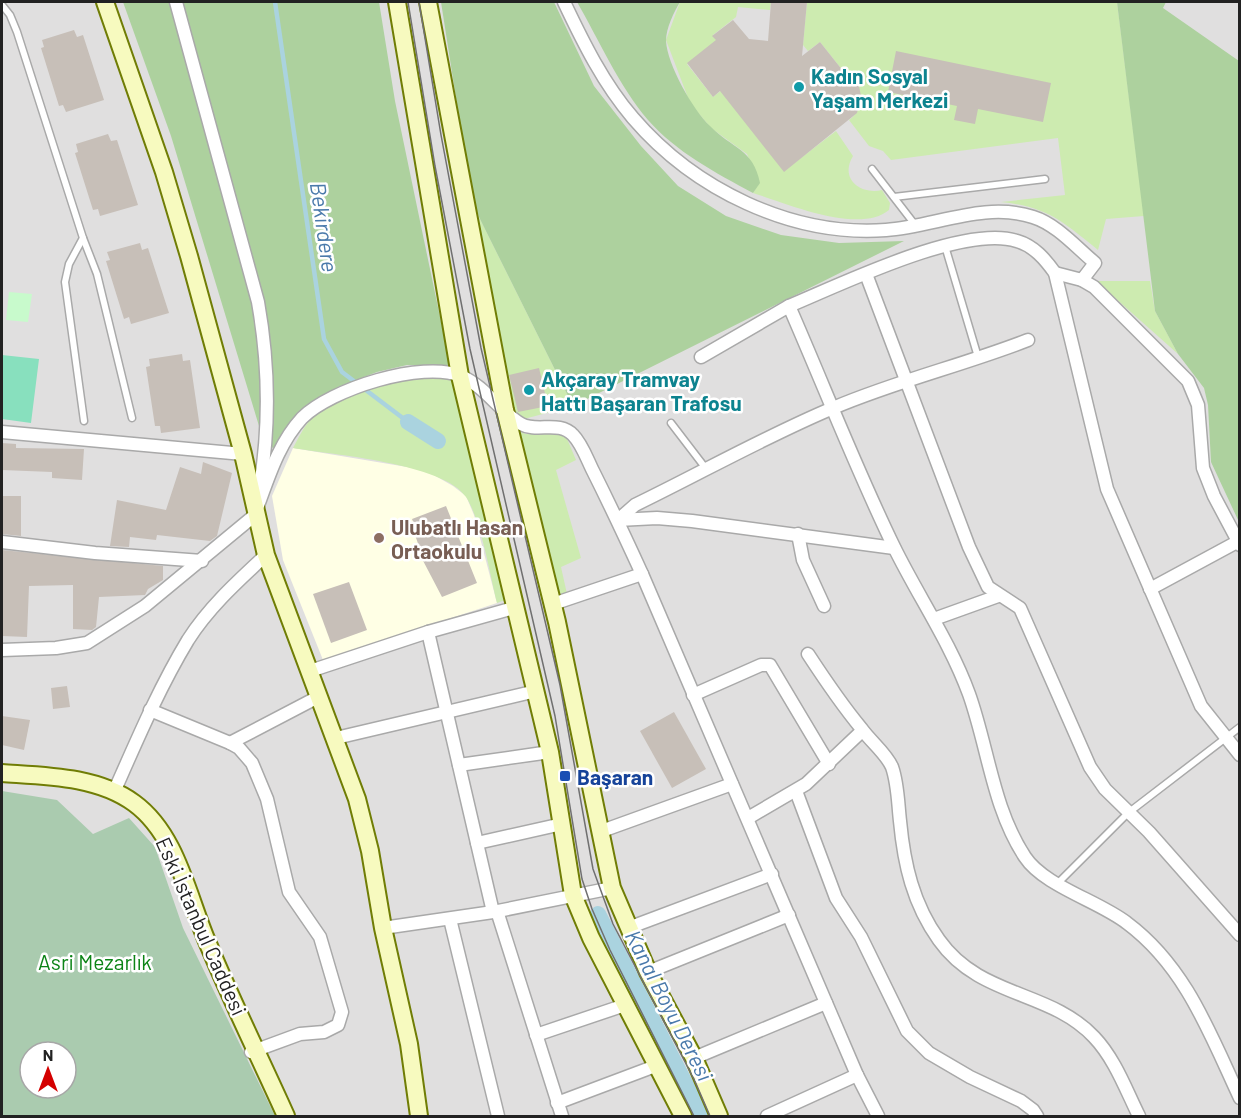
<svg xmlns="http://www.w3.org/2000/svg" width="1241" height="1118" font-family="Barlow,sans-serif">
<style>
.residential{fill:#e0dfdf;fill-rule:evenodd}
.education{fill:#ffffe5}
.grass{fill:#cdebb0}
.forest{fill:#add19e}
.cemetery{fill:#aacbaf;fill-rule:evenodd}
.park{fill:#c8facc}
.pitch{fill:#88e0be}
.lines{fill:none;stroke-linecap:round;stroke-linejoin:round}
.stream{stroke:#aad3df;stroke-width:4.5}
.canal{stroke:#aad3df;stroke-width:16}
.building{fill:#c7bfb8}
.lane-casing{stroke:#a9a9a9;stroke-width:9}
.street-casing{stroke:#a9a9a9;stroke-width:15}
.secondary-casing{stroke:#707d05;stroke-width:20}
.lane{stroke:#fff;stroke-width:6}
.street{stroke:#fff;stroke-width:12}
.secondary{stroke:#f7fabf;stroke-width:16}
.tram{stroke:#707070;stroke-width:1.5}
.culture-dot{fill:#0f9aa8;stroke:#fff;stroke-width:2}
.education-dot{fill:#8d6e63;stroke:#fff;stroke-width:2}
.transit-dot{fill:#1a4fb4;stroke:#fff;stroke-width:2}
.labels{text-anchor:middle;dominant-baseline:central;stroke-width:5;stroke-linejoin:round;paint-order:stroke}
.culture-label{font-size:21px;font-weight:bold;fill:#0d838f;stroke:#fff;text-anchor:start}
.education-label{font-size:21px;font-weight:bold;fill:#785e54;stroke:#fff;text-anchor:start}
.transit-label{font-size:21px;font-weight:bold;fill:#164399;stroke:#fff;text-anchor:start}
.street-label{font-size:21px;fill:#222;stroke:#fff}
.park-label{font-size:21px;fill:#0c8416;stroke:#fff}
.water-label{font-size:22px;font-style:italic;fill:#4a7aab;stroke:#fff}
</style>
<rect width="100%" height="100%" fill="#f2efe9"/>
<path class="residential" d="M2 2H1239V1116H2ZM30 1052H66V1088H30Z"/>
<polygon class="education" points="293,448 425,470 453,486 466,496 474,515 497,603 323,660 283,560 272,496"/>
<g class="grass">
<path d="M680 2H771L770 10 738 7 736 17 713 35 722 48 687 64 713 97 733 81 784 171 836 131 853 156C839 179 861 195 882 190L890 203 889 210C859 235 786 203 753 193L759 183 747 154 711 128 690 103 666 40Z"/>
<path d="M807 2H1117L1144 216 1106 219 1098 250C1063 222 1048 207 1001 202L1065 195 1058 138 891 160 883 151 869 146 849 120C866 107 863 90 850 74L847 76 820 42 808 51 803 45Z"/>
<polygon points="470,188 479,217 573,406 524,419 508,409"/>
<polygon points="1096,281 1150,281 1155,311 1178,354"/>
<path d="M431 375 455 379 511 598 497 603C490 575 481 520 466 497 443 463 333 455 293 448 298 439 303 428 310 420 336 392 395 379 431 375Z"/>
<polygon points="518,431 526,434 565,434 576,460 556,470 581,558 561,567 567,594 555,598"/>
</g>
<g class="forest">
<polygon points="123,2 379,2 395,101 450,365 407,365 377,372 338,387 299,412 281,446 266,449 171,136"/>
<polygon points="441,2 554,2 594,86 641,146 678,186 726,216 781,235 839,243 904,241 573,406 479,217 470,188"/>
<path d="M577 2H680C674 12 666 28 666 41 667 64 693 110 710 126 732 149 753 148 760 183L753 193C716 173 676 152 648 120 619 86 599 40 577 2Z"/>
<polygon points="1117,2 1166,2 1163,8 1239,61 1239,522 1211,462 1208,405 1204,388 1178,354 1155,311"/>
</g>
<path class="cemetery" d="M2 791 57 800 93 834 129 818 155 847 183 928 275 1116H2ZM30 1052H66V1088H30Z"/>
<polygon class="park" points="9,292 32,294 28,322 6,320"/>
<polygon class="pitch" points="2,355 39,359 31,423 2,419"/>
<g class="lines">
<polyline class="stream" points="275,2 324,339 342,372 408,422"/>
<g class="canal">
<polyline points="408,422 438,441"/>
<polyline points="598,914 702,1116"/>
</g>
</g>
<g class="building">
<polygon points="771,2 807,2 802,56 820,42 847,76 850,74 859,86 861,96 857,113 784,172 720,91 713,97 687,63 716,40 712,36 733,20 749,39 768,41"/>
<polygon points="74,30 77,37 83,35 104,100 66,112 63,105 59,106 41,48 44,47 42,40"/>
<polygon points="896,51 1051,83 1043,122 978,109 975,124 954,120 957,106 888,92"/>
<polygon points="108,134 111,141 117,140 138,205 100,216 98,209 93,210 75,153 78,152 76,144"/>
<polygon points="140,243 142,250 148,248 169,313 131,324 129,317 124,319 106,261 110,260 107,252"/>
<polygon points="182,354 183,361 190,360 200,428 161,433 160,426 155,426 146,367 150,366 149,359"/>
<polygon points="539,368 548,406 518,412 509,375"/>
<polygon points="2,443 16,444 16,448 84,449 82,480 52,478 52,472 2,470"/>
<polygon points="203,462 232,473 217,536 210,541 157,535 156,540 130,537 129,547 110,546 117,500 166,510 180,467 201,474"/>
<polygon points="2,496 21,496 21,536 2,534"/>
<polygon points="446,506 477,583 442,597 419,553 421,552 415,535 418,534 412,519"/>
<polygon points="2,550 163,566 163,580 148,589 145,595 99,597 96,627 92,630 73,629 73,585 29,586 27,637 2,636"/>
<polygon points="349,582 367,630 331,643 313,594"/>
<polygon points="67,686 70,707 53,709 51,688"/>
<polygon points="674,712 706,769 672,788 640,731"/>
<polygon points="2,716 30,720 24,750 2,745"/>
</g>
<g class="lines">
<defs>
<g id="lane">
<polyline points="2,5 10,15 17,32 83,238 69,264 65,282 84,421"/>
<polyline points="872,169 916,226"/>
<polyline points="894,197 1045,179"/>
<polyline points="83,238 97,274 132,418"/>
<polyline points="945,246 978,357"/>
<polyline points="671,423 707,470"/>
<polyline points="1058,883 1128,813 1240,727"/>
</g>
<g id="street">
<path d="M176 2 258 302C269 364 270 425 260 486"/>
<path d="M564 2C583 42 603 83 633 118 694 189 791 237 886 230 934 227 984 201 1033 217 1056 224 1076 247 1095 263L1082 280"/>
<polyline points="1055,273 1082,280 1094,287 1188,381 1198,405 1203,468 1214,496 1240,545"/>
<polyline points="866,274 969,547 988,587 1020,608 1090,767 1105,789 1149,832 1240,935"/>
<polyline points="701,357 789,306"/>
<polyline points="2,432 243,454"/>
<path d="M256 511C268 479 278 444 302 418 331 389 422 360 461 376 486 387 499 411 521 424 537 433 559 420 573 435 582 444 587 459 593 471 610 505 626 539 642 574L857 1075 878 1116"/>
<path d="M618 520 635 505C701 473 766 436 833 408 896 381 964 365 1028 340"/>
<polyline points="618,520 657,518 692,521 894,548"/>
<polyline points="798,534 803,560 824,606"/>
<polyline points="2,542 95,553 202,561"/>
<polyline points="1150,589 1237,542"/>
<polyline points="553,604 642,574"/>
<polyline points="934,619 998,596"/>
<polyline points="428,632 493,912"/>
<polyline points="2,650 56,648 87,643 145,606 255,515 257,506"/>
<path d="M808 654C825 680 842 705 861 728 870 741 886 753 892 767 898 784 898 804 900 821 904 864 913 904 939 940 980 998 1050 990 1094 1037 1115 1059 1126 1090 1139 1116"/>
<polyline points="310,671 428,632 517,607"/>
<polyline points="693,695 761,665 770,665 829,764"/>
<polyline points="150,710 230,743 239,748 252,763 267,799 289,892 320,937 342,1012 338,1025 324,1032 300,1034 251,1052"/>
<polyline points="336,738 536,691"/>
<polyline points="230,743 320,696"/>
<path d="M1240 755 1201 706 1107 489 1055 273C1045 259 1034 246 1017 241 964 224 842 284 789 306 824 386 856 469 894 547 918 596 950 642 969 694 988 747 993 809 1025 857 1044 886 1099 901 1127 923 1186 967 1210 1034 1240 1098"/>
<polyline points="459,765 550,752"/>
<polyline points="796,791 836,898 861,937 907,1031 929,1053 970,1077 1021,1101 1033,1110 1037,1116"/>
<path d="M114 792C137 740 159 688 188 640 209 607 238 581 266 555"/>
<polyline points="748,818 806,784 862,731"/>
<polyline points="599,832 732,784"/>
<polyline points="477,843 562,824"/>
<polyline points="497,911 562,1116"/>
<polyline points="450,919 498,1116"/>
<polyline points="383,928 493,912 612,888"/>
<polyline points="628,928 772,874"/>
<polyline points="648,972 789,915"/>
<polyline points="536,1035 625,1005"/>
<polyline points="694,1058 826,1003"/>
<polyline points="557,1103 658,1065"/>
<polyline points="767,1116 857,1075"/>
</g>
<g id="secondary">
<polyline points="105,2 164,172 189,256 243,454 266,555 357,799 370,851 383,928 409,1044 419,1116"/>
<polyline points="397,2 460,376 550,752 573,895 591,938 683,1116"/>
<polyline points="428,2 505,410 557,622 612,888 648,972 694,1058 719,1116"/>
<path d="M2 773C45 776 97 776 134 803 178 835 188 899 209 946 233 1004 261 1060 286 1116"/>
</g>
</defs>
<use href="#lane" class="lane-casing"/>
<use href="#street" class="street-casing"/>
<use href="#secondary" class="secondary-casing"/>
<use href="#lane" class="lane"/>
<use href="#street" class="street"/>
<use href="#secondary" class="secondary"/>
<g class="tram">
<polyline points="408,2 435,166 470,349 555,716 582,879 592,909 610,950 694,1116"/>
<polyline points="419,2 441,135 481,348 560,685 593,869 613,924 694,1079 710,1116"/>
</g>
</g>
<g class="culture-dot">
<circle cx="799" cy="87" r="6"/>
<circle cx="529" cy="390" r="6"/>
</g>
<circle class="education-dot" cx="379" cy="538" r="6"/>
<rect class="transit-dot" x="559" y="770" width="12" height="12" rx="3"/>
<g class="labels">
<g class="culture-label">
<text x="811" y="75">Kadın Sosyal<tspan x="811" dy="24">Yaşam Merkezi</tspan></text>
<text x="541" y="378">Akçaray Tramvay<tspan x="541" dy="24">Hattı Başaran Trafosu</tspan></text>
</g>
<g class="education-label">
<text x="391" y="526">Ulubatlı Hasan<tspan x="391" dy="24">Ortaokulu</tspan></text>
</g>
<g class="transit-label">
<text x="577" y="776">Başaran</text>
</g>
<g class="street-label">
<text transform="translate(202 926) rotate(66)">Eski İstanbul Caddesi</text>
</g>
<g class="park-label">
<text x="95" y="961">Asri Mezarlık</text>
</g>
<g class="water-label">
<text transform="translate(325 227) rotate(82)">Bekirdere</text>
<text transform="translate(670 1005) rotate(63)">Kanal Boyu Deresi</text>
</g>
</g>
<rect width="1241" height="1118" fill="none" stroke="#222222" stroke-width="6"/>
<g transform="translate(48 1070)"><circle r="28" fill="#ffffff" stroke="#a7a7a7" stroke-width="1.5"/>
<path d="M0-4.5L10 22L0 15L-10 22Z" fill="#d40000"/>
<text y="-9" font-size="16" font-weight="bold" text-anchor="middle" fill="#222222">N</text>
</g>
</svg>
